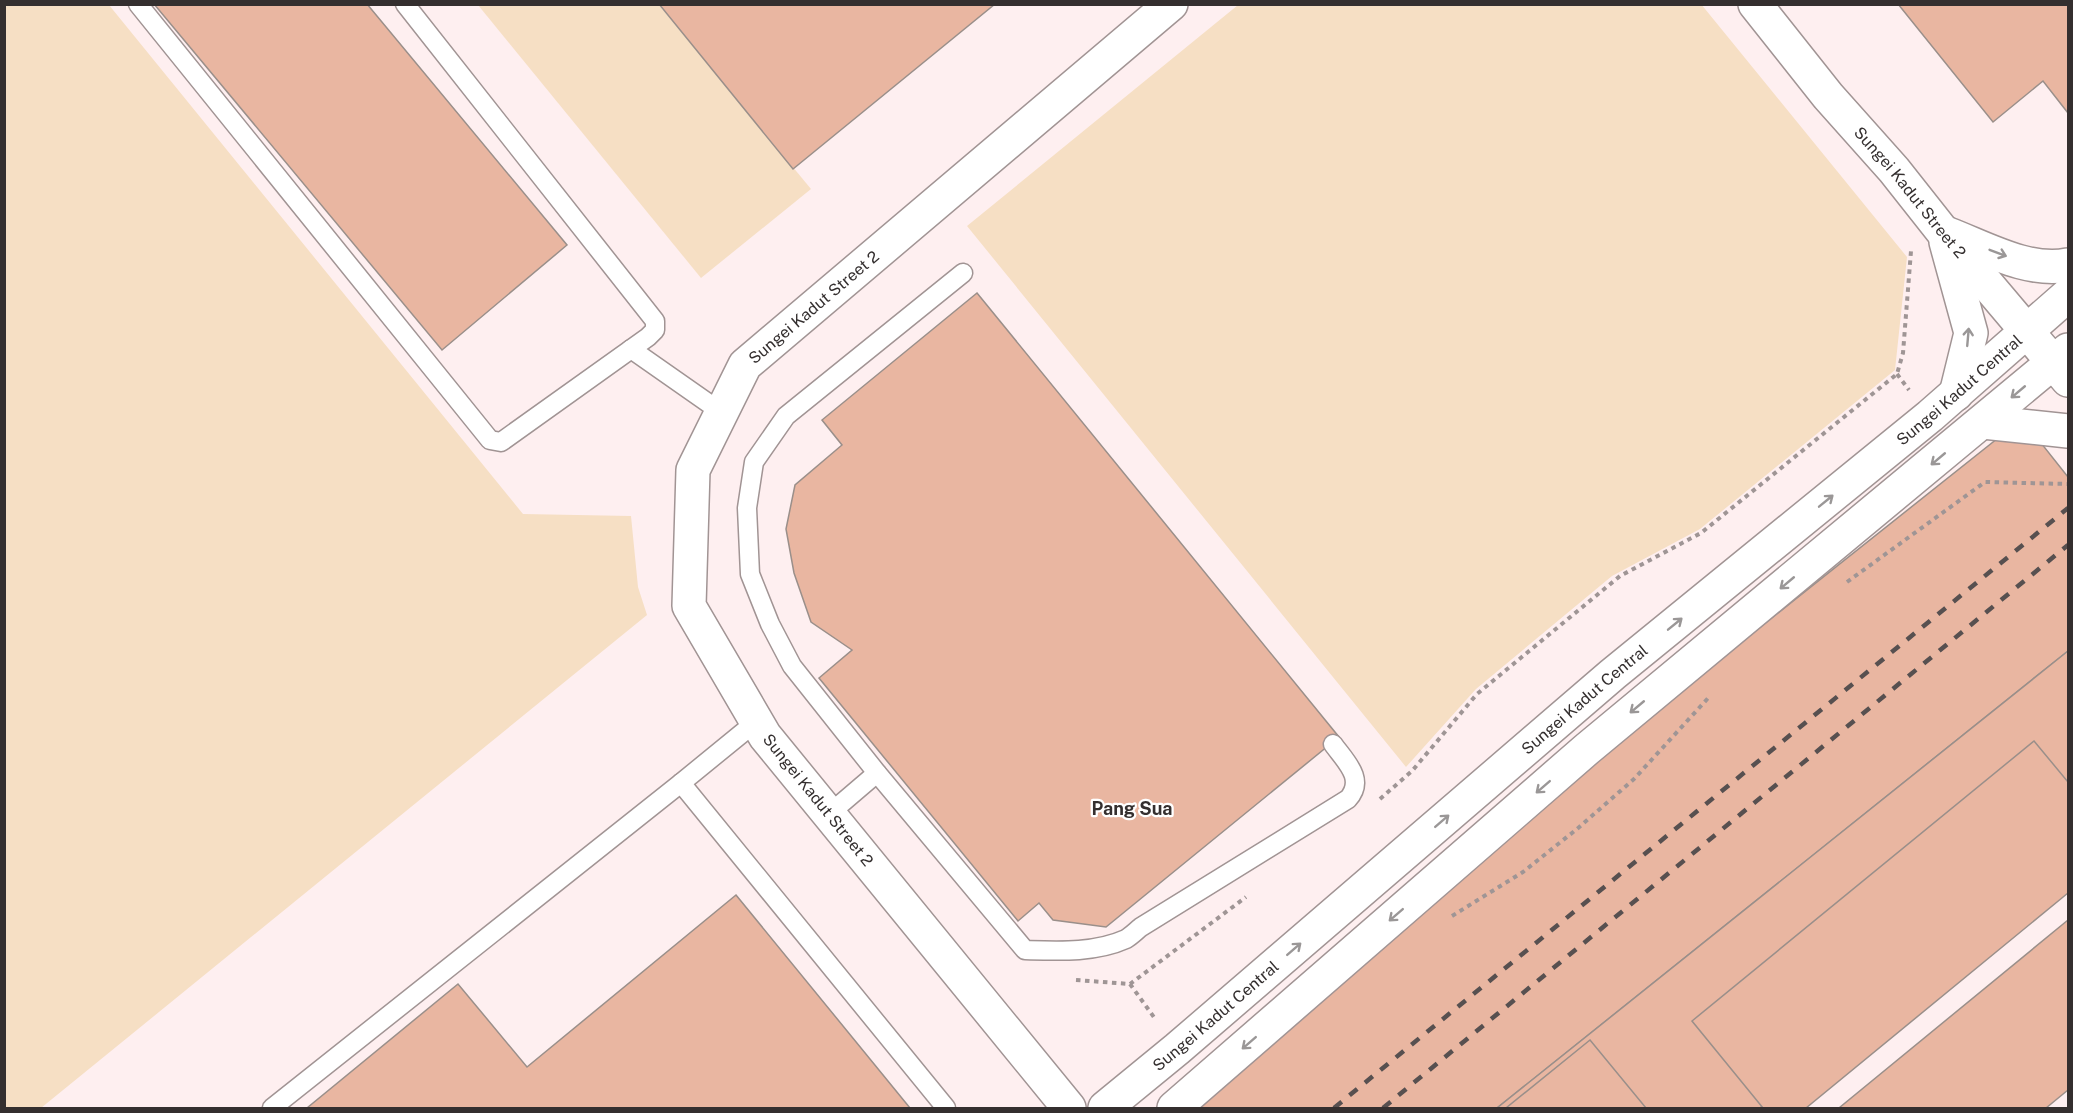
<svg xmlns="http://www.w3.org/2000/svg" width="2073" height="1113" font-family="'Public Sans',sans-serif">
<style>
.green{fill:#f6dfc4}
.building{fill:#e9b6a1;stroke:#9a8f8a;stroke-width:1.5}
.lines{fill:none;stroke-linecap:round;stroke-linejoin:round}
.lane-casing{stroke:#a19494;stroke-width:21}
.street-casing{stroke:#a19494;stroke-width:36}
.path{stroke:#9f9595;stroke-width:4;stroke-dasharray:4.5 4.5;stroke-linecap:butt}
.lane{stroke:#fff;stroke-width:18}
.street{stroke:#fff;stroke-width:33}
.rail{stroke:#575050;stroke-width:4.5;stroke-dasharray:10 10;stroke-linecap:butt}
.oneway{stroke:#9a9797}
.labels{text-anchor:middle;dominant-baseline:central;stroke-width:4.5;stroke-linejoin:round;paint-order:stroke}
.street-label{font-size:16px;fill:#342f2f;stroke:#fff}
.neighbourhood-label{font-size:18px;font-weight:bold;fill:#342f2f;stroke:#fff}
</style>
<rect width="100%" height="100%" fill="#feeff0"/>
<g class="green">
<polygon points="5,4 109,5 523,514 631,516 638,587 647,615 41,1108 4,1108"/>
<polygon points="1701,4 1907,257 1895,370 1700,529 1612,576 1476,689 1406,767 967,226 1238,5"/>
<polygon points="478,5 659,5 811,189 701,278"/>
</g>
<g class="building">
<polygon points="154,4 367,4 567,245 442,350"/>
<polygon points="659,4 995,4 793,169"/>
<polygon points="1898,4 2068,4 2068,113 2043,81 1993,122"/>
<polygon points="977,293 1339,737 1106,927 1053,920 1039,903 1018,921 819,678 852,650 811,622 794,573 786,529 795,485 842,445 822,420"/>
<polygon points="2022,419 2068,477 2068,651 1497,1108 1176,1108 1168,1098"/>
<polygon points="2068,651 2068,850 1760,1108 1497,1108"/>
<polygon points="2034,741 2068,782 2068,893 1806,1108 1763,1108 1692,1021"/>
<polygon points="736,895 910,1108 307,1108 458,984 527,1067"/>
<polygon points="2068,920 2068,1090 2046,1108 1839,1108"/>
<polygon points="1590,1040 1646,1108 1506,1108"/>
</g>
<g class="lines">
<defs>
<g id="lane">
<polyline points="138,4 490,440 501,442 648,337 655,330 655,321 405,4"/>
<path d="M963 273 786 416 754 462 747 508 750 574 770 624 792 666 877 773 1025 950C1058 951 1095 953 1126 939 1131 936 1136 931 1141 927L1348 799C1366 779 1345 761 1333 744"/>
<polyline points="631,349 721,412"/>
<polyline points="681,783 946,1108"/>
<polyline points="829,814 877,773"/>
<polyline points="272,1108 681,783 757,721"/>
</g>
<g id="street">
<path id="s1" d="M1755 4 1828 96 1894 170 1943 232 2068 380"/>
<path d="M1948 234C1985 248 2028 273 2068 265"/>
<polyline points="1946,242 1971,333 1956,394"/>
<polyline points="1983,422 2068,431"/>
<path id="s2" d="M1069 1108 765 736 689 606 693 470 745 365 1171 4"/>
<path id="s3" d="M1105 1108 1177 1049 1613 674 1930 416 2068 295"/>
<polyline points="1174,1108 1587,749 2068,350"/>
</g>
</defs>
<use href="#lane" class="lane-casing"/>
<use href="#street" class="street-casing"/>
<g class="path">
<polyline points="1897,374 1909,390"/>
<polyline points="1847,582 1985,482 2068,484"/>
<polyline points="1380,799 1412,771 1477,694 1620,576 1701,533 1897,374 1903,353 1911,251"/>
<polyline points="1452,916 1523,872 1577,829 1634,779 1710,696"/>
<polyline points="1076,980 1130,984 1246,897"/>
<polyline points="1130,984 1156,1020"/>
</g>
<use href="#lane" class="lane"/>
<use href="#street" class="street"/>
<g class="rail">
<polyline points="1334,1108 2068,508"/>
<polyline points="1383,1108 2068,545"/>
</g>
</g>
<defs><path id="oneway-shaft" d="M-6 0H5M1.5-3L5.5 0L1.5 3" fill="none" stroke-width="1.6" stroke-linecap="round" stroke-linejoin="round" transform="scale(1.5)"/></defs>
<g class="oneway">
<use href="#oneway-shaft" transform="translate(1998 253) rotate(21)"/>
<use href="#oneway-shaft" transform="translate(1968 337) rotate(-85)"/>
<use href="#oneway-shaft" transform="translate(2018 392) rotate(140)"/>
<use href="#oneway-shaft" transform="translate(1938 459) rotate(140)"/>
<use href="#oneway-shaft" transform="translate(1826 501) rotate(-39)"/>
<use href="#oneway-shaft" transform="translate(1787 583) rotate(140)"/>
<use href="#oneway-shaft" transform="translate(1675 624) rotate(-39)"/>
<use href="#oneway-shaft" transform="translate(1637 707) rotate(140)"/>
<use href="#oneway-shaft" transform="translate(1543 787) rotate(139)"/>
<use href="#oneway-shaft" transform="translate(1442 821) rotate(-41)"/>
<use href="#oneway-shaft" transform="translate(1396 915) rotate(139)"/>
<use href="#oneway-shaft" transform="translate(1294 949) rotate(-41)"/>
<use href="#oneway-shaft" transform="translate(1249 1043) rotate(139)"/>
</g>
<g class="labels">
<g class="street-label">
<text stroke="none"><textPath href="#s1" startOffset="244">Sungei Kadut Street 2</textPath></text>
<text stroke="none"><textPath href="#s2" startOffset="974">Sungei Kadut Street 2</textPath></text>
<text stroke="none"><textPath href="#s3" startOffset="1116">Sungei Kadut Central</textPath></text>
<text stroke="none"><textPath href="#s3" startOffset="630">Sungei Kadut Central</textPath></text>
<text transform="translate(818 800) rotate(51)">Sungei Kadut Street 2</text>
<text stroke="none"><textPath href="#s3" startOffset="144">Sungei Kadut Central</textPath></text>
</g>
<g class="neighbourhood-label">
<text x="1132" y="808">Pang Sua</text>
</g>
</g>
<rect width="2073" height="1113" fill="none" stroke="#342f2f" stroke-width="12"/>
</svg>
